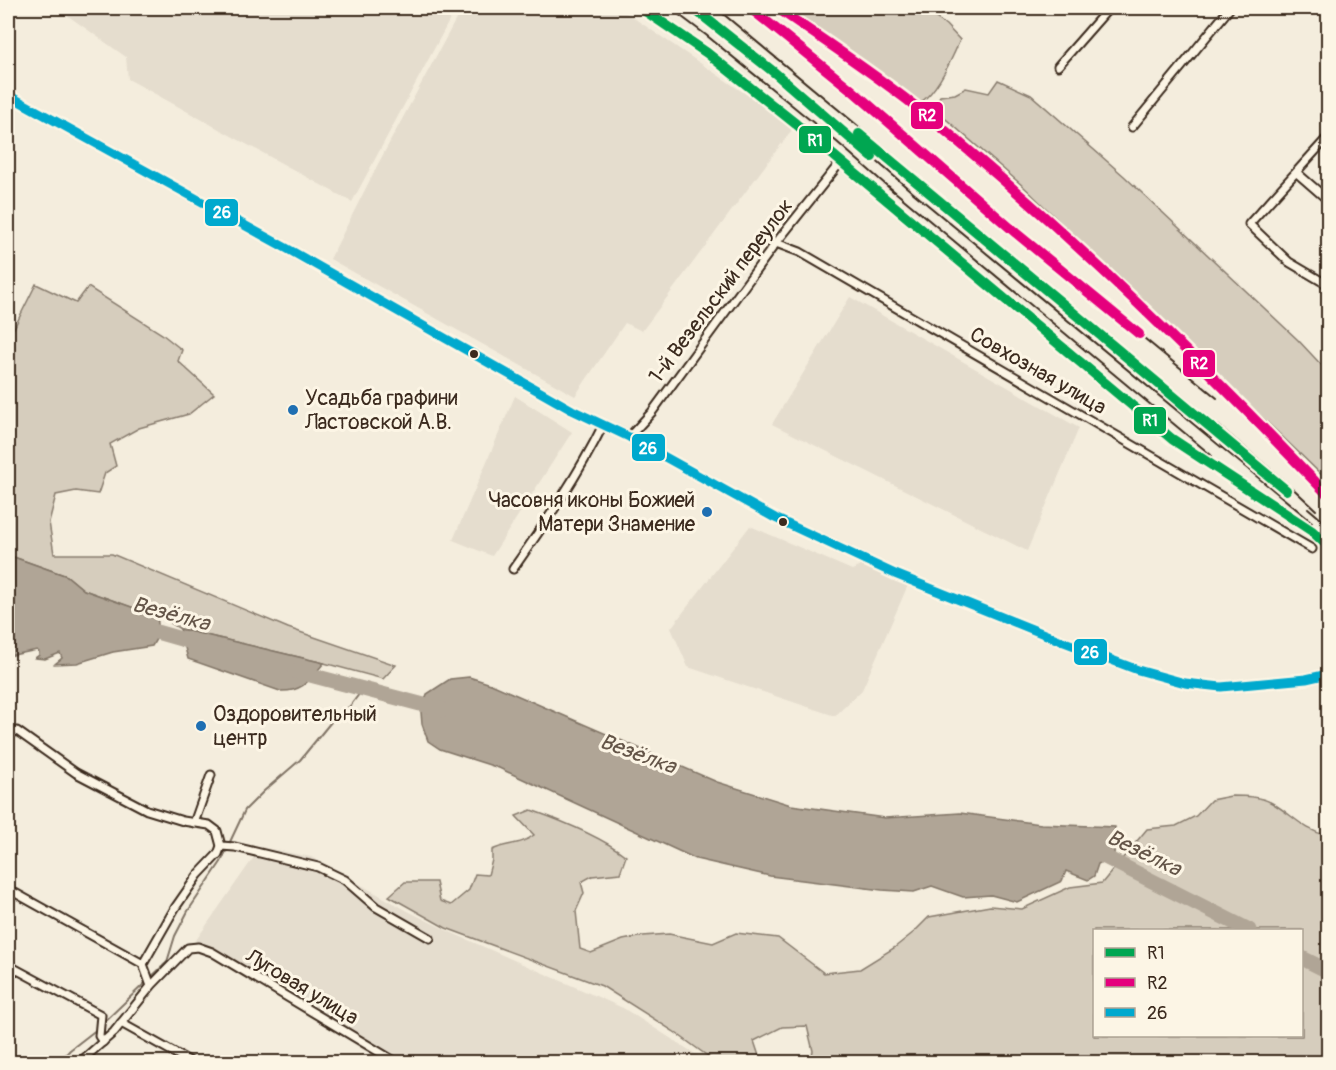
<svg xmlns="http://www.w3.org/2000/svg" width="1336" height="1070" font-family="Pangolin,sans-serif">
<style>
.built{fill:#e5ddce}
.green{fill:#d6cdbd;stroke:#887c6e;stroke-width:1.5;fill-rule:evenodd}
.water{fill:#b0a596;stroke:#817466;stroke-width:1.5}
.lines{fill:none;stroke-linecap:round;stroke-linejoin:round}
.stream{stroke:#817466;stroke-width:2}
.river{stroke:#b0a596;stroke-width:15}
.street-casing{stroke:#3b2a1e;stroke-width:11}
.street{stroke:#fcf5e5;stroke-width:7}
.rail{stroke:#3b2a1e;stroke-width:2}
.bus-1-casing{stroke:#fcf5e5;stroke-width:14}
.bus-1{stroke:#00a9ce;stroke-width:9}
.rail-1-casing{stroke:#fcf5e5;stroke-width:15}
.rail-2-casing{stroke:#fcf5e5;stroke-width:15}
.rail-1{stroke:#00a651;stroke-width:10}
.rail-2{stroke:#e5007d;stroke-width:10}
.bus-dot{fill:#3b2a1e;stroke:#fcf5e5;stroke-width:2}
.poi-dot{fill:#1f6fb2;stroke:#fcf5e5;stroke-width:2}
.labels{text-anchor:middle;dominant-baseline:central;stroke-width:6;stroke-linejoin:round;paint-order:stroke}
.street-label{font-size:21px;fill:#3b2a1e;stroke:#fcf5e5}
.poi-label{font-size:21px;fill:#3b2a1e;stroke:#fcf5e5;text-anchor:start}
.water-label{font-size:22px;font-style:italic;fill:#645548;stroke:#fcf5e5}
.line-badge{stroke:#fcf5e5;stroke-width:2}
.badge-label{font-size:16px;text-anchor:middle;font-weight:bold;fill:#fff}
</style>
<rect width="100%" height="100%" fill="#f4eddd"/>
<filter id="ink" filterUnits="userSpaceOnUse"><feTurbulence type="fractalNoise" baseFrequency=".0167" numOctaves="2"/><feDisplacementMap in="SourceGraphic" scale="12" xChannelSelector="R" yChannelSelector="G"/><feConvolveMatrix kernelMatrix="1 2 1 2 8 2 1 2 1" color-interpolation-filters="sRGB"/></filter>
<g filter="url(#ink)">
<g class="built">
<polygon points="57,8 456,8 352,202 128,79 126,57"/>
<polygon points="462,8 619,8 794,127 642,331 625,323 575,396 330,259 378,164"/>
<polygon points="850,297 1079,428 1027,551 772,424"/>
<polygon points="515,396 572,432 492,556 453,540"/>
<polygon points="750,526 852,570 864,565 908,585 862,690 835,716 688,667 671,628"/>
<polygon points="261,847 311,857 406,910 450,932 623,1008 708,1062 383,1062 194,943"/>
</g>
<g class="green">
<path d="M787 8H921L946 25 960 40C952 59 937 91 921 102Z"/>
<polygon points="998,80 1031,95 1124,176 1298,340 1328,372 1328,481 1024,187 939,113 935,105 940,96 955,94 966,88 989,93"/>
<polygon points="36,284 76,303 88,287 162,334 182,350 178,361 214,394 189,414 139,428 110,444 116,466 105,473 98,494 76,491 56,495 49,522 54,554 112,554 288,628 396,665 383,679 324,663 180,629 157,614 142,611 84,590 67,576 8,555 8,335 14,328"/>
<path d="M1231 796C1244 796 1260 796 1272 803 1293 815 1303 830 1328 836V1062H810L813 1051 807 1026 782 1027 754 1041 761 1062H716L673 1031 602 986 446 928 389 896 405 882H436L440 901 451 905 469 890 475 874 488 875 492 860V850C508 842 520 846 534 835L516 816 531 810C562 821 600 836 626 856L620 873 592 876 581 882 584 893 576 911 580 949 591 953 623 940 643 936 669 934 713 943 736 933 778 938 824 973 860 969 894 948 914 932 929 917 990 906 1022 909 1070 887 1102 883 1147 829 1176 826 1196 816 1211 800ZM1094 930H1302V1036H1094Z"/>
</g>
<g class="water">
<polygon points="8,555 67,576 84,590 140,610 157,614 159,634 152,646 113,652 77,663 55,664 62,658 60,653 45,659 35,658 39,655 39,652 37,650 8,656"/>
<path d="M180 629 324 663C310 679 304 692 280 691L188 659Z"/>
<polygon points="469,677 491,684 717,782 791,805 885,818 960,813 1041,824 1115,827 1114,855 1098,864 1094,876 1088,880 1066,871 1062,881 1017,902 991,895 963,897 932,886 914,892 882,890 770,876 696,859 499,768 440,749 428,741 422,724 421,712 427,694 450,679"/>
</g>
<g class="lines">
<g class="stream">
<polyline points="229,844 245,810 264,791 300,760 331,722 350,706 363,689"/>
<polyline points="101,1025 167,962 175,936 188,911 221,862 227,849"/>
<polyline points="59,1062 70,1050 97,1029"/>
</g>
<g class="river">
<polyline points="139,627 202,645"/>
<polyline points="295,671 443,710"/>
<polyline points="1091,852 1095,852 1249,930"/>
<polyline points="1302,958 1328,971"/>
</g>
<defs>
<g id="street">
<polyline points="1058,66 1109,8"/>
<polyline points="8,95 286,248 572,410 629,437 775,518 895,574 1059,640 1138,670 1185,683 1221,687 1306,679 1328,674"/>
<polyline points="1132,127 1230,8"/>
<polyline points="1328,137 1249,224 1289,262 1328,285"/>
<polyline points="1297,173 1328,200"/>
<polyline points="776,243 800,252 1312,549"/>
<polyline points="629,437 652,412 776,243 839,164"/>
<path d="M513 569C546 522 578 476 603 425"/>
<polyline points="17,731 76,773 147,810 183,821 209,825 217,831 221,846 218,854 198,875 175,908 143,964"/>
<polyline points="194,823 211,775"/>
<polyline points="221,846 235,847 318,867 345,880 376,907 430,938"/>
<polyline points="8,889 143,964"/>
<polyline points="143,964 151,986"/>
<polyline points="8,965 101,1015 99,1036 103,1042"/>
<polyline points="121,1023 191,1062"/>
<polyline points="80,1062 114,1032 151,986 188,948 198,947 212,952 396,1062"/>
</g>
</defs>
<use href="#street" class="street-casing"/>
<use href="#street" class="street"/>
<g class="rail">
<polyline points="641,8 707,53 796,124 1172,439 1312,531 1328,546"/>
<polyline points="670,8 706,35 837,142 894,192"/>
<polyline points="693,8 775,73 911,191 1312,522"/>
<polyline points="716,8 881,145"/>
<polyline points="750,8 853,91 1016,233 1217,398"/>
<polyline points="870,143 1222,437"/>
<polyline points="888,186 1211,455"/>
<polyline points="1218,425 1286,482 1316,510"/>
<polyline points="1308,508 1328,525"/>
</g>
<defs>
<polyline id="bus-1" points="8,95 286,248 572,410 629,437 775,518 895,574 1059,640 1138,670 1185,683 1221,687 1306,679 1328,674"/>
</defs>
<use href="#bus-1" class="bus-1-casing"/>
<use href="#bus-1" class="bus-1"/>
<defs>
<g id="rail-1">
<polyline points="641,8 707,53 796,124 1172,439 1312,531 1328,546"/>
<polyline points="693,8 775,73 872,157"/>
<polyline points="859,134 1286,490"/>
</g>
<g id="rail-2">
<polyline points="750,8 853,91 1016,233 1139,334"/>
<path d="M777 8C826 42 877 75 924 113 1068 231 1200 361 1328 495"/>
</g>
</defs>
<use href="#rail-1" class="rail-1-casing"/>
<use href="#rail-2" class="rail-2-casing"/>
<use href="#rail-1" class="rail-1"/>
<use href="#rail-2" class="rail-2"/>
</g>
</g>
<g class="bus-dot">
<circle cx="474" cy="354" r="5"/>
<circle cx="783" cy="522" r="5"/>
</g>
<g class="poi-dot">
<circle cx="293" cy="410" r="6"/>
<circle cx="707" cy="512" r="6"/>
<circle cx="201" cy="726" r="6"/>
</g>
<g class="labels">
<g class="street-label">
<text transform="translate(721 291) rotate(-53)">1-й Везельский переулок</text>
<text transform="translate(1038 371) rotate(30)">Совхозная улица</text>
<text transform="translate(302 987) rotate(31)">Луговая улица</text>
</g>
<g class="poi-label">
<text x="305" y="398">Усадьба графини<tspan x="305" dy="24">Ластовской А.В.</tspan></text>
<text x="695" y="500" text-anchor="end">Часовня иконы Божией<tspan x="695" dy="24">Матери Знамение</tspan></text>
<text x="213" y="714">Оздоровительный<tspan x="213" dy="24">центр</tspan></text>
</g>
<g class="water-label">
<text transform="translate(171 614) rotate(15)">Везёлка</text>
<text transform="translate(638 754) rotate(20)">Везёлка</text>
<text transform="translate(1144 853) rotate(26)">Везёлка</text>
</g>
</g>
<g class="line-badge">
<rect x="910" y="101" width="34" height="29" rx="6" fill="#e5007d"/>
<rect x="798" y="125" width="34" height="29" rx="6" fill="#00a651"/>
<rect x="204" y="198" width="35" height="29" rx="6" fill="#00a9ce"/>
<rect x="1182" y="349" width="34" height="29" rx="6" fill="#e5007d"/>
<rect x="1133" y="406" width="34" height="29" rx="6" fill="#00a651"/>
<rect x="631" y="433" width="35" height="29" rx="6" fill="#00a9ce"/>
<rect x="1073" y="638" width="35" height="28" rx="6" fill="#00a9ce"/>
</g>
<g class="badge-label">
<text x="927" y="121">R2</text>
<text x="815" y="146">R1</text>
<text x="222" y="218">26</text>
<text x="1199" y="369">R2</text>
<text x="1150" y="426">R1</text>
<text x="648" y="454">26</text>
<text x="1090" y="658">26</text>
</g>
<rect width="1336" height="1070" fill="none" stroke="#fcf5e5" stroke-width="30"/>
<rect x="15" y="15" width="1306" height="1040" fill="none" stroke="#3b2a1e" stroke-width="2" filter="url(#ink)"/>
<rect x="1093" y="929" width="210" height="108" fill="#fcf5e5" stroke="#afa495" stroke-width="1.5"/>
<rect x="1105" y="948" width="30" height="9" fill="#00a651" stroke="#afa495" stroke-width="1.5"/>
<text x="1147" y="959" font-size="18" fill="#3b2a1e">R1</text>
<rect x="1105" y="978" width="30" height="9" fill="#e5007d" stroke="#afa495" stroke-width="1.5"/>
<text x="1147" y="989" font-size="18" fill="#3b2a1e">R2</text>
<rect x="1105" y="1008" width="30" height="9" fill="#00a9ce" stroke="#afa495" stroke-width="1.5"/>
<text x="1147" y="1019" font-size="18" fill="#3b2a1e">26</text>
</svg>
